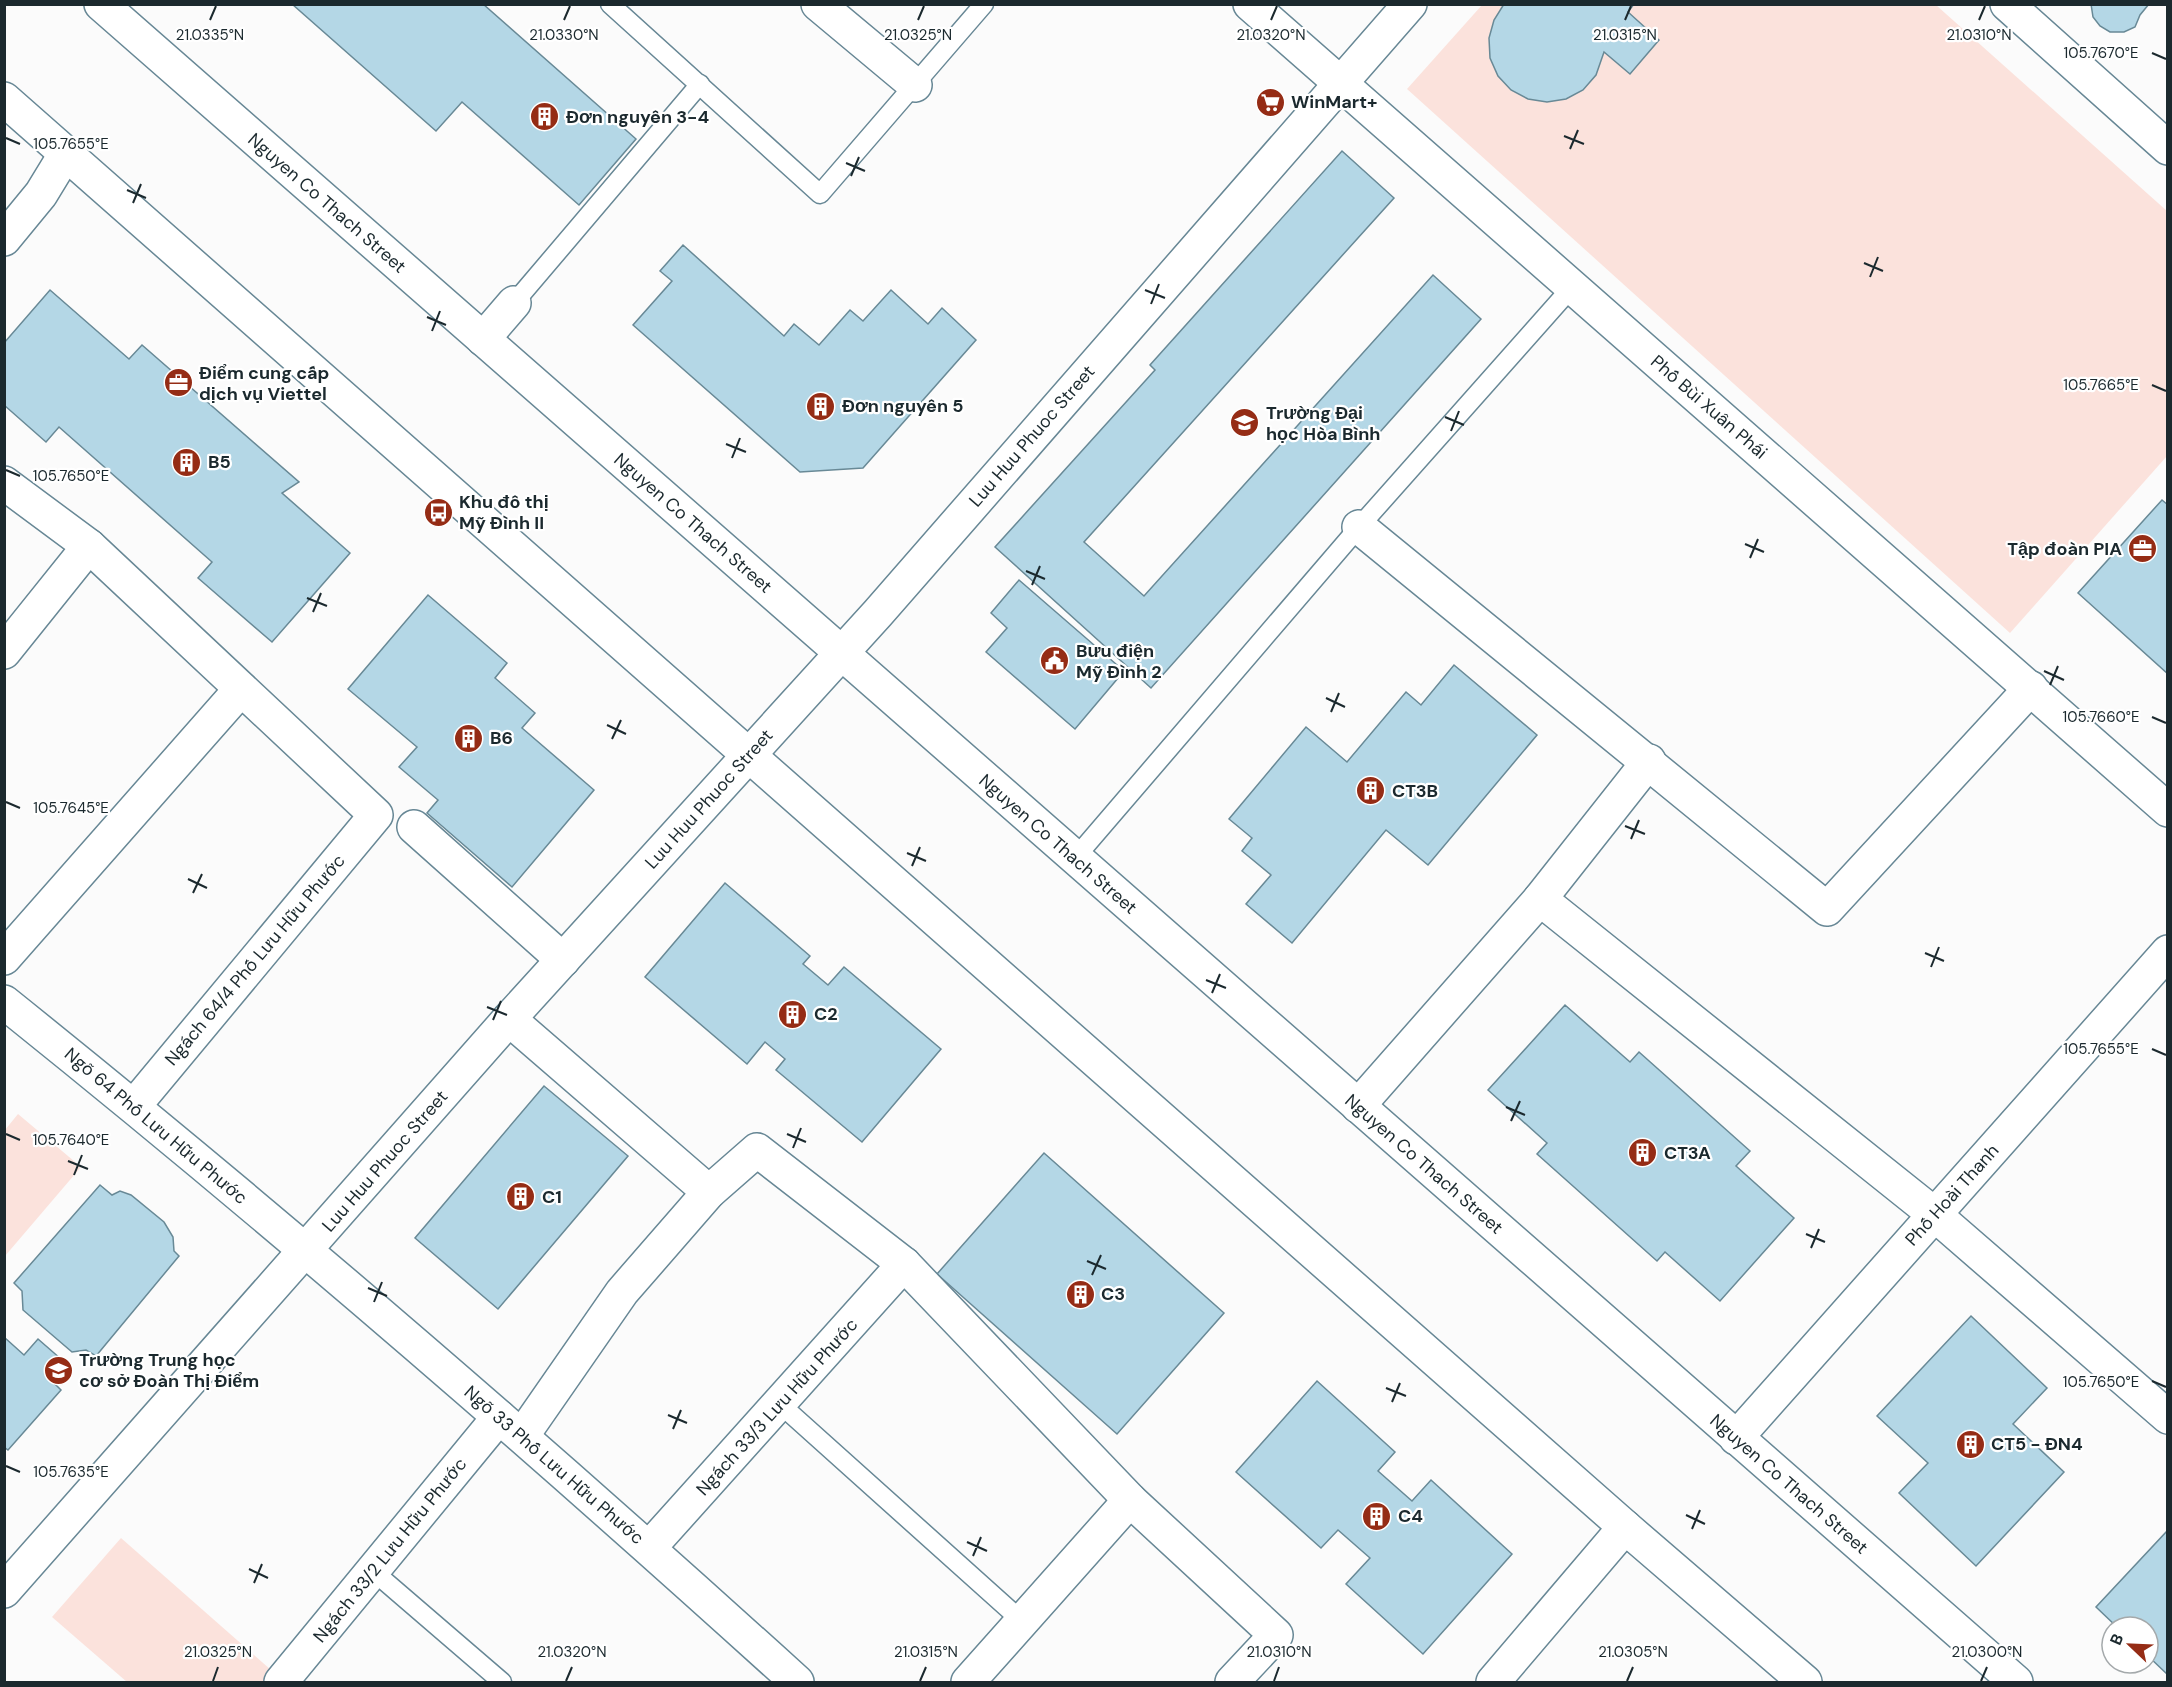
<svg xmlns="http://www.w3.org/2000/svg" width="2172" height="1687" font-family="'DM Sans',sans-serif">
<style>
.green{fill:#fbe2dc}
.building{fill:#b4d7e6;stroke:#688996;stroke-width:1.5}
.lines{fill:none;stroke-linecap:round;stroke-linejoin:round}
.service-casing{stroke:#678795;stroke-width:21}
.minor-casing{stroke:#678795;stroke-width:36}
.tertiary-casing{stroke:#678795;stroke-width:36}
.service{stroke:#fff;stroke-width:18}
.minor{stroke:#fff;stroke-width:33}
.tertiary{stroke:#fff;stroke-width:33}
.ticks{fill:none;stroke:#1b292e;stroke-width:2}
.labels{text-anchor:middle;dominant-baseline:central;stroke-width:4.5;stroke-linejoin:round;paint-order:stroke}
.poi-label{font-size:18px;font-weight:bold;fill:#1b292e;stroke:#fff;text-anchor:start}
.street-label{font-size:18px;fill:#1b292e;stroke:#fff}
.ticks-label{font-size:15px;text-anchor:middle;fill:#1b292e;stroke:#fff;stroke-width:4.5;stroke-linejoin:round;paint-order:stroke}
</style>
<rect width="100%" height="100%" fill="#fbfbfb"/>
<g class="green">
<polygon points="1482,5 1936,5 2167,211 2167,456 2010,633 1407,89"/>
<polygon points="18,1114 81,1167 5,1256 5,1130"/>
<polygon points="121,1538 279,1677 274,1682 127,1682 52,1617"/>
</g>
<g class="building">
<polygon points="292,4 483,4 636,139 579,205 462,102 436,131"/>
<polygon points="1504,4 1634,4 1628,12 1659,40 1630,74 1604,52 1596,75 1583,90 1566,99 1547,102 1528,99 1511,90 1498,76 1490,58 1489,38 1494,20"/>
<polygon points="2149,4 2140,15 2135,27 2124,32 2110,32 2100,26 2093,17 2091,4"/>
<polygon points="1342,151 1394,198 1084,542 1144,596 1433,275 1481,319 1151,688 995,547 1155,370 1150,365"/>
<polygon points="683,245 784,336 794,324 819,345 850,310 863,321 891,290 928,324 942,308 976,340 863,468 800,472 633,325 672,281 660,271"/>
<polygon points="50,290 129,359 142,345 299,482 282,493 350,553 272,642 198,578 212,562 59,427 46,442 4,405 4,343"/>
<polygon points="2162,500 2168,505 2168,674 2078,593"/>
<polygon points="1019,580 1124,671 1075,729 986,652 1007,628 991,613"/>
<polygon points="428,595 507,663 495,678 535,713 522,728 594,790 512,887 427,813 438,800 399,767 417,747 348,689"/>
<polygon points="1454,665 1537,735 1428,865 1386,830 1292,943 1246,904 1271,875 1242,851 1252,838 1229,819 1306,727 1347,762 1406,692 1421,705"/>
<polygon points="725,883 810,956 803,964 828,985 844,967 941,1049 862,1142 776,1070 785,1059 765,1042 747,1064 645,977"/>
<polygon points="1565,1005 1630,1062 1639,1052 1750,1151 1736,1166 1794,1218 1720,1301 1665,1252 1657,1261 1537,1154 1547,1143 1488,1090"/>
<polygon points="544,1086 628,1156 498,1309 415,1238"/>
<polygon points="1044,1153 1224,1313 1117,1434 937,1274"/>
<polygon points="100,1185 112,1195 120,1191 131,1195 164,1222 173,1237 174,1251 179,1256 96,1356 86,1350 72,1352 23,1310 22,1291 14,1283"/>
<polygon points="1971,1316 2047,1388 2013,1424 2064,1472 1976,1566 1899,1493 1928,1463 1877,1416"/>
<polygon points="4,1337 24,1355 38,1339 69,1366 54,1383 61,1390 8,1450 4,1447"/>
<polygon points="1317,1381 1395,1452 1378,1471 1412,1501 1431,1480 1512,1554 1423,1654 1346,1584 1370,1558 1338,1530 1321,1548 1236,1472"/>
<polygon points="2168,1530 2168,1675 2148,1656 2148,1627 2117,1627 2096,1607"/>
</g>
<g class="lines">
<defs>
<g id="service">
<polyline points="610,4 820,194 984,4"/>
<polyline points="514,303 700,84"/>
<polyline points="1075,858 1359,527 1572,287"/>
<polyline points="780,1404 1023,1622"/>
<polyline points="373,1571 502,1682"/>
</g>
<g id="minor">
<polyline points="818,4 915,85"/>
<polyline points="1250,4 2168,810"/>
<polyline points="2007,4 2168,148"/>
<polyline points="4,239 41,194 66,153"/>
<polyline points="483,339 514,303"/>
<polyline points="4,483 89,546 376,815 134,1106"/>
<polyline points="1359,527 1827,909 2031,688"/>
<polyline points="4,652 89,546"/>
<polyline points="414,827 563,960"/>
<polyline points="1540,899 1934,1214 2168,1417"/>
<polyline points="4,958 241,689"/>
<path d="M4 1002C276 1220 539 1448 797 1682"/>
<polyline points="509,1019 709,1192"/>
<polyline points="1358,1106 1540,899 1649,761"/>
<polyline points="522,1436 622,1292 709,1192 757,1150 904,1264 1130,1500 1276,1635 1232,1682"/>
<polyline points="1736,1438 2168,952"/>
<polyline points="649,1548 904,1264"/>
<polyline points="4,1591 509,1019 878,613 1410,4"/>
<polyline points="281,1682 499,1417"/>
<polyline points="968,1682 1130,1500"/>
<polyline points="1493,1682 1625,1527"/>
</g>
<g id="tertiary">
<polyline points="101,4 2016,1682"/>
<polyline points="4,99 1625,1527 1805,1682"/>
</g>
</defs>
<use href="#service" class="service-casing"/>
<use href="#minor" class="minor-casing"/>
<use href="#tertiary" class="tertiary-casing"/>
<use href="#service" class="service"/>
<use href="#minor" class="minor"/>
<use href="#tertiary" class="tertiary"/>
</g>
<path class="ticks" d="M210 20 216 6M564 20 570 6M918 20 924 6M1271 20 1277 6M1625 20 1631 6M1979 20 1985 6M2152 53 2166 59M1564 136 1584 144M6 138 20 144M1570 149 1578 130M846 163 865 171M851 176 859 157M127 190 146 198M133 203 141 184M1864 263 1883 271M1870 277 1878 257M1145 290 1165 298M1151 304 1159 284M427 317 446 325M432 331 440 311M2152 385 2166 391M1445 417 1464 425M1451 431 1459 411M726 444 746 452M732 458 740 438M6 470 20 476M1745 544 1764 552M1750 558 1758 539M1026 571 1045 579M1032 585 1040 566M307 598 327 606M313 612 321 593M2044 671 2064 680M2050 685 2058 666M1326 698 1345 707M1331 712 1339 693M2152 717 2166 723M607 725 626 734M612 739 621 720M6 802 20 808M1625 826 1645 834M1631 839 1639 820M907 853 926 861M912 866 920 847M188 879 207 888M193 893 202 874M1925 953 1944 961M1931 967 1939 947M1206 980 1226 988M1212 993 1220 974M487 1007 507 1015M493 1020 501 1001M2152 1049 2166 1055M1506 1107 1525 1115M1511 1121 1520 1101M6 1134 20 1140M787 1134 806 1142M793 1148 801 1128M68 1161 88 1169M74 1175 82 1155M1806 1234 1825 1242M1811 1248 1819 1229M1087 1261 1106 1269M1092 1275 1101 1255M368 1288 387 1296M374 1302 382 1282M2152 1381 2166 1387M1386 1388 1406 1396M1392 1402 1400 1383M668 1415 687 1423M673 1429 681 1410M6 1466 20 1472M1686 1515 1705 1524M1692 1529 1700 1510M967 1542 987 1551M973 1556 981 1537M249 1569 268 1578M254 1583 262 1564M213 1681 218 1667M566 1681 572 1667M920 1681 926 1667M1274 1681 1279 1667M1627 1681 1633 1667M1981 1681 1987 1667"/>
<defs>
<symbol id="supermarket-disc" viewBox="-11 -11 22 22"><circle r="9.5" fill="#952c15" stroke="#fff"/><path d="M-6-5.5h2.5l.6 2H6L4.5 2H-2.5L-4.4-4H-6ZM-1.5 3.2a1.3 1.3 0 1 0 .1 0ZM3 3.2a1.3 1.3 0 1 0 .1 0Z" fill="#fff"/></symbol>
<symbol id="building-disc" viewBox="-11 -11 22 22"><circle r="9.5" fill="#952c15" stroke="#fff"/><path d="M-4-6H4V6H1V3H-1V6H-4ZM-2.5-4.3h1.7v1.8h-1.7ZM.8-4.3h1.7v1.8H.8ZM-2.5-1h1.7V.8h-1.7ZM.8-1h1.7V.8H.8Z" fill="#fff"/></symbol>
<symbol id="office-disc" viewBox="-11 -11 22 22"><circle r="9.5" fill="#952c15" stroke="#fff"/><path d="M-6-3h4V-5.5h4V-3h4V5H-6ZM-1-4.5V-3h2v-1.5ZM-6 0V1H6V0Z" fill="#fff"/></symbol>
<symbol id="university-disc" viewBox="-11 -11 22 22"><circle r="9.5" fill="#952c15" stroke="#fff"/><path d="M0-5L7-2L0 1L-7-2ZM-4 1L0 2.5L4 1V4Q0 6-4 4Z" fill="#fff"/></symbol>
<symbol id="bus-disc" viewBox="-11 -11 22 22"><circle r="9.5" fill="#952c15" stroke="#fff"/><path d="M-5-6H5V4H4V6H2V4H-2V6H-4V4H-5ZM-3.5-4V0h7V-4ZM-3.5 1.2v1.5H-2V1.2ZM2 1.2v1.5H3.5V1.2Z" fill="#fff"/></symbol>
<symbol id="civic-disc" viewBox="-11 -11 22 22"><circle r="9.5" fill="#952c15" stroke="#fff"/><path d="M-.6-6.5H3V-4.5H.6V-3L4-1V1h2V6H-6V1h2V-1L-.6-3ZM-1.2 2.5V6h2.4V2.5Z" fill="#fff"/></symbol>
<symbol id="school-disc" viewBox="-11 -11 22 22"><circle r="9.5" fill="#952c15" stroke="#fff"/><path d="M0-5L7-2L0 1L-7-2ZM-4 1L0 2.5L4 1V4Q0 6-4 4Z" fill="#fff"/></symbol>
</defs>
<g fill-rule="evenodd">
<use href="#supermarket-disc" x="1254" y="86" width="33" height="33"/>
<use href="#building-disc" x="528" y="100" width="33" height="33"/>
<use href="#office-disc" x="162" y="366" width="33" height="33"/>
<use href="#building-disc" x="804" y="390" width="33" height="33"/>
<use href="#university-disc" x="1228" y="406" width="33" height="33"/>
<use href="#building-disc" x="170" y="446" width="33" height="33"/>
<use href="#bus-disc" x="422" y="496" width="33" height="33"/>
<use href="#office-disc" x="2126" y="532" width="33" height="33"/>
<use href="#civic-disc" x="1038" y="644" width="33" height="33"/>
<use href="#building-disc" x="452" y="722" width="33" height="33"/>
<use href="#building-disc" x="1354" y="774" width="33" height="33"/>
<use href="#building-disc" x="776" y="998" width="33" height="33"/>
<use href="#building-disc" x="1626" y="1136" width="33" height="33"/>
<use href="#building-disc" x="504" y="1180" width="33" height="33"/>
<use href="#building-disc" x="1064" y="1278" width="33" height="33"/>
<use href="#school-disc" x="42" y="1354" width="33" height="33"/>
<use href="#building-disc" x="1954" y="1428" width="33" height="33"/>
<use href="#building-disc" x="1360" y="1500" width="33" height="33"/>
</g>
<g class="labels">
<g class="poi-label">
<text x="1291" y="102">WinMart+</text>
<text x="566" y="117">Đơn nguyên 3-4</text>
<text x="199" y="373">Điểm cung cấp<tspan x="199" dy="21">dịch vụ Viettel</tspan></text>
<text x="842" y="406">Đơn nguyên 5</text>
<text x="1266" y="413">Trường Đại<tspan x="1266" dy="21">học Hòa Bình</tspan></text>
<text x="208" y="462">B5</text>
<text x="459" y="502">Khu đô thị<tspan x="459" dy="21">Mỹ Đình II</tspan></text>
<text x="2122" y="549" text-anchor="end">Tập đoàn PIA</text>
<text x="1076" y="651">Bưu điện<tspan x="1076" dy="21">Mỹ Đình 2</tspan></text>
<text x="490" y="738">B6</text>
<text x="1392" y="791">CT3B</text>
<text x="814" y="1014">C2</text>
<text x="1664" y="1153">CT3A</text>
<text x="542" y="1197">C1</text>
<text x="1101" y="1294">C3</text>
<text x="79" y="1360">Trường Trung học<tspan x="79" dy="21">cơ sở Đoàn Thị Điểm</tspan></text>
<text x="1991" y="1444">CT5 - ĐN4</text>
<text x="1398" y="1516">C4</text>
</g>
<g class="street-label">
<text transform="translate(327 203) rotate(41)">Nguyen Co Thach Street</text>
<text transform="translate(1709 407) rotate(41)">Phố Bùi Xuân Phái</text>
<text transform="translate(1032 436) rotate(-49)">Luu Huu Phuoc Street</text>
<text transform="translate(693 523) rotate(41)">Nguyen Co Thach Street</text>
<text transform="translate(709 799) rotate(-48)">Luu Huu Phuoc Street</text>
<text transform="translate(1058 844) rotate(41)">Nguyen Co Thach Street</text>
<text transform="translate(255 960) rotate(-50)">Ngách 64/4 Phố Lưu Hữu Phước</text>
<text transform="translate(156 1126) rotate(40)">Ngõ 64 Phố Lưu Hữu Phước</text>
<text transform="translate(385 1161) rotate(-49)">Luu Huu Phuoc Street</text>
<text transform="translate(1424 1164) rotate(41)">Nguyen Co Thach Street</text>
<text transform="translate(1952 1195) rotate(-48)">Phố Hoài Thanh</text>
<text transform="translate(777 1407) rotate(-48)">Ngách 33/3 Lưu Hữu Phước</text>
<text transform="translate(554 1465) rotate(41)">Ngõ 33 Phố Lưu Hữu Phước</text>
<text transform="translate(1789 1484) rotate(41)">Nguyen Co Thach Street</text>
<text transform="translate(390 1550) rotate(-51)">Ngách 33/2 Lưu Hữu Phước</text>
</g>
</g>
<g class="ticks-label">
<text x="210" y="40">21.0335°N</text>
<text x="564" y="40">21.0330°N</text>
<text x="918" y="40">21.0325°N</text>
<text x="1271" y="40">21.0320°N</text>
<text x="1625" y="40">21.0315°N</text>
<text x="1979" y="40">21.0310°N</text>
<text x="2101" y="58">105.7670°E</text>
<text x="71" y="149">105.7655°E</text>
<text x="2101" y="390">105.7665°E</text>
<text x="71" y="481">105.7650°E</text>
<text x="2101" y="722">105.7660°E</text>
<text x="71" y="813">105.7645°E</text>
<text x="2101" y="1054">105.7655°E</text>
<text x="71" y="1145">105.7640°E</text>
<text x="2101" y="1387">105.7650°E</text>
<text x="71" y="1477">105.7635°E</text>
<text x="218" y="1657">21.0325°N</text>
<text x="572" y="1657">21.0320°N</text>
<text x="926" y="1657">21.0315°N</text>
<text x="1279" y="1657">21.0310°N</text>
<text x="1633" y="1657">21.0305°N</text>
<text x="1987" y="1657">21.0300°N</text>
</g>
<rect width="2172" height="1687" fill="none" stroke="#1b292e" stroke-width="12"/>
<g transform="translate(2130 1645) rotate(293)"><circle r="28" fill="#ffffff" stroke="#a4a9ab" stroke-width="1.5"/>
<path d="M0-4.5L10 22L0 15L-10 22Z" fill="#952c15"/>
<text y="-9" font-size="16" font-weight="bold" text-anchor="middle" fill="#1b292e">B</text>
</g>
</svg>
